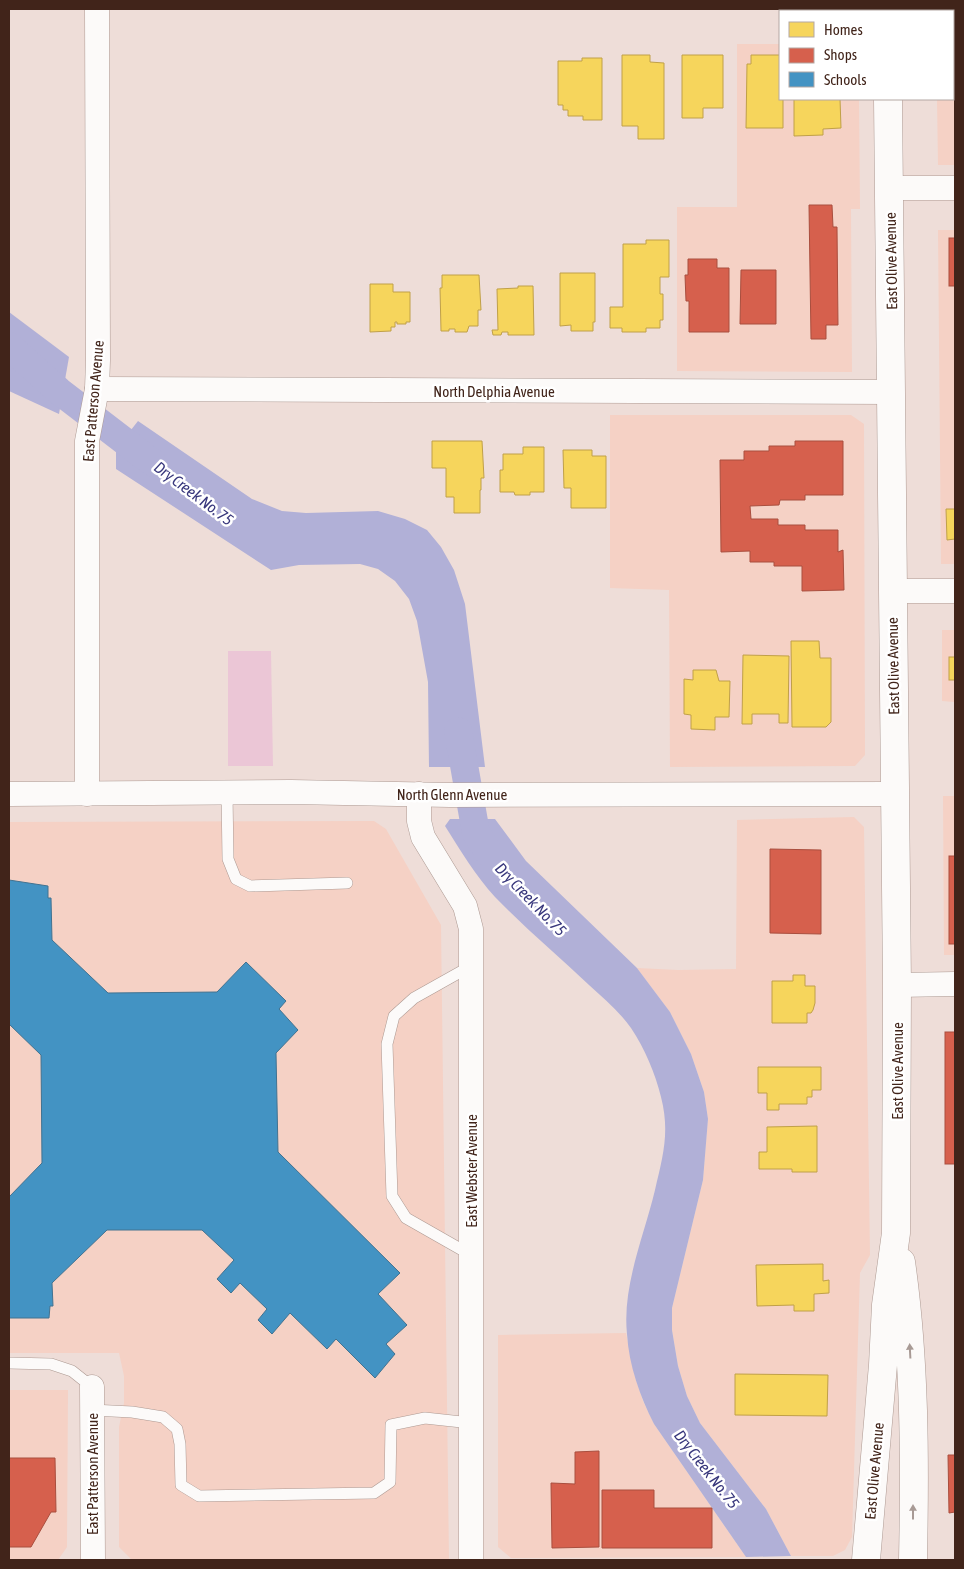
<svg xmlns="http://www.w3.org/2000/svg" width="964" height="1569" font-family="'Asap Condensed',sans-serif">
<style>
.built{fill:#f5d1c5}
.green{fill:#ebc6d6}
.water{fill:#b1b0d7}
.homes{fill:#f6d55c;stroke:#c0a048}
.shops{fill:#d6604d;stroke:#a94e3e}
.schools{fill:#4393c3;stroke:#427290}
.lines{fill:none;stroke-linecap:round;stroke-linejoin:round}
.canal{stroke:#b1b0d7;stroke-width:28}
.lane-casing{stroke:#ad9992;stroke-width:12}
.street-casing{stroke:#ad9992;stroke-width:25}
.secondary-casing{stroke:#ad9992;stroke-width:29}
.lane{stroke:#fcfaf9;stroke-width:11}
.street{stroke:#fcfaf9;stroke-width:24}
.secondary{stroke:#fcfaf9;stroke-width:28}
.oneway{fill:#a89a95}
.labels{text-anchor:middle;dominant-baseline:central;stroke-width:5;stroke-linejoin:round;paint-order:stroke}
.street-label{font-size:15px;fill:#41241a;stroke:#fff}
.water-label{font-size:16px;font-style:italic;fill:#38377c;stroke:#fff}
</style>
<rect width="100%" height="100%" fill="#eeddd8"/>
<g class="built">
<polygon points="936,9 955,9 955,165 938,165 937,99 953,99 953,11 936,11"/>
<polygon points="737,44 780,44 780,99 859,99 860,209 851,209 852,372 677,371 677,207 737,207"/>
<polygon points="938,230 955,230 955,564 941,564"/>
<polygon points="610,415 851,415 864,424 865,755 855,766 670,767 669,590 610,588"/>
<polygon points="942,630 955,630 955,795 954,702 942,701"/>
<polygon points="943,796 955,796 955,955 944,955"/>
<polygon points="854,817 864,827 870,1255 860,1273 852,1537 845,1550 833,1556 791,1556 766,1509 700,1423 687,1396 678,1366 672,1330 672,1308 703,1180 708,1119 704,1092 691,1054 670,1012 637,968 678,970 736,969 737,820"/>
<polygon points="374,821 386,829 441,925 449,1560 132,1560 119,1547 119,1427 124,1403 124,1376 119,1353 9,1353 9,822"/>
<polygon points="626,1333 635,1377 643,1401 654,1424 746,1557 511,1558 498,1547 498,1335"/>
<polygon points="9,1390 68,1390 67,1547 58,1560 9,1560"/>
</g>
<polygon class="green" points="228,651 271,651 273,766 228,766"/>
<g class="water">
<polygon points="9,312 69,357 59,414 9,391"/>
<polygon points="138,421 252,499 282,511 306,513 378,511 405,519 427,530 441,547 454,570 465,604 485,767 429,767 428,682 417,621 409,599 395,581 378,569 360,564 299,565 271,570 116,469 116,449"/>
<path d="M450 819H495L526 861 637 968 670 1012 691 1054 704 1092 708 1119 703 1180 672 1308V1330L678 1366 687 1396 700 1423 766 1509 791 1556 746 1557 654 1424C640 1396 629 1366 627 1334 622 1286 644 1236 655 1190 663 1156 670 1132 661 1097 655 1073 645 1049 631 1028 620 1012 603 998 589 985 558 956 525 928 495 897 476 876 460 850 445 826Z"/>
</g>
<g class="homes">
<rect x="953" y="41" width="2" height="43"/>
<polygon points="622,55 650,55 650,62 664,63 664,139 638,139 638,126 622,126"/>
<polygon points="682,55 723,55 723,108 703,108 703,118 682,118"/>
<polygon points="751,55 780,55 780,99 783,99 783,128 746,128 747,64 751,64"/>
<polygon points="582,58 602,58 602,120 583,120 583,116 568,116 568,110 563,110 563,105 558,105 558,61 582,61"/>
<polygon points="794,99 840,99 841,128 823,129 823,135 794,136"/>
<polygon points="646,240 669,240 669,277 660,277 660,294 663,294 663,320 660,320 660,328 646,328 646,332 622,332 622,328 610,328 610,307 623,307 623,244 646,244"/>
<polygon points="560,273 595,273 595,322 593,322 593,331 571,331 571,325 560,326"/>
<polygon points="442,275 479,275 481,310 478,310 478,326 469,326 467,332 455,332 455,329 449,329 449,331 441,331 440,288 442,288"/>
<polygon points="370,284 393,284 393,292 410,292 410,322 406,322 406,324 397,324 397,322 395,322 395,327 391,327 391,331 370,332"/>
<polygon points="518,286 533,286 534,335 508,335 508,332 502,332 501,335 493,335 492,330 498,330 497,289 518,288"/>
<polygon points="432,441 482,441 484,478 481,478 481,490 480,490 480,513 454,513 454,497 446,497 446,468 432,468"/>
<polygon points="523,447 544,447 544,492 530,492 530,495 515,495 514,492 500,492 500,470 503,470 503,454 523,454"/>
<polygon points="563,450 592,450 592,456 606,456 606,508 571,508 571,488 564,488"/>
<polygon points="946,509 955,509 955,539 947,540"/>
<polygon points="791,641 819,641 820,658 831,658 831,722 826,727 792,727"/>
<polygon points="743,655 789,656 788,723 779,723 779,714 752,714 752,724 742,724"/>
<rect x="949" y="657" width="6" height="23"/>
<polygon points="693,670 716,670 719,681 730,681 729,717 715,717 715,730 691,729 691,715 684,714 684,679 693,680"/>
<polygon points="793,975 805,975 805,986 815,986 815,1003 813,1010 811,1013 807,1013 807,1023 772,1023 772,981 793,981"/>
<polygon points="758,1067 821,1067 821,1090 812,1090 812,1097 807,1097 807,1104 779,1104 779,1110 767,1110 767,1093 758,1093"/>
<polygon points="817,1126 817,1172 792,1172 792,1169 759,1169 759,1152 767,1152 767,1127"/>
<polygon points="823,1264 823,1281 829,1280 829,1293 814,1294 814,1311 794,1311 794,1305 757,1306 756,1265"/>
<polygon points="735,1374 828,1375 827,1416 735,1415"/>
</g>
<g class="shops">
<polygon points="809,205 832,205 833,227 837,227 838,325 826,325 826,339 811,339"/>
<rect x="949" y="238" width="6" height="48"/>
<polygon points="688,259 717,259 717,268 729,268 729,332 689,332 689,301 686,301 685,275 688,275"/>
<polygon points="741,270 776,270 776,324 740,324"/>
<polygon points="795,441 843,441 843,495 805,495 805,500 780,500 779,505 750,506 751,519 778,519 778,525 805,525 805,530 838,530 838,552 843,550 844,590 802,591 802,566 774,566 774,562 750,562 750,551 721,552 720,460 744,460 744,451 769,451 769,446 795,446"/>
<polygon points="770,849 821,850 821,934 770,933"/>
<rect x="949" y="856" width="6" height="88"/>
<rect x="945" y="1032" width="10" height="132"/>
<polygon points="599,1451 599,1547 552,1548 551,1483 575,1484 575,1452"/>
<polygon points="948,1455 955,1455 955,1512 949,1513"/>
<polygon points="9,1458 55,1458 56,1512 51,1512 31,1547 9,1547"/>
<polygon points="602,1490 654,1490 654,1508 712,1508 712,1548 602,1548"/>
</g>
<polygon class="schools" points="9,880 48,886 48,898 51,898 52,940 108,993 217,992 246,962 286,1001 279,1009 298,1030 276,1053 278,1152 400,1273 378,1294 407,1325 386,1344 395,1354 375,1378 336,1339 327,1349 290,1313 272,1334 258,1320 267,1309 240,1283 231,1293 217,1279 234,1260 202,1230 107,1230 52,1283 53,1306 50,1306 49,1318 9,1318 9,1197 42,1163 41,1055 9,1024"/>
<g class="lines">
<g class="canal">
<polyline points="9,346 59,391 153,463"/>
<polyline points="458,731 476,833 489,853"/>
</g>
<defs>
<g id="lane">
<polyline points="227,793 228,859 236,879 250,886 347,883"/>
<polyline points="471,966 414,998 394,1016 387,1044 392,1196 406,1218 471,1255"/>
<polyline points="9,1363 51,1364 72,1371 92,1387"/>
<polyline points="92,1410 132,1412 163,1417 177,1429 180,1444 181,1485 199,1496 374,1493 390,1482 391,1425 425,1418 471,1423"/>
</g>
<g id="street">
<polyline points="890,188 955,188"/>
<polyline points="97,389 892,392"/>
<polyline points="893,591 955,591"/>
<polyline points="9,794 291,792 450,795 894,794"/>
<polyline points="87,794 87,441 97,389 98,360 97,9"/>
<polyline points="419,794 419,821 423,837 465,906 471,929 471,1560"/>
<polyline points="897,985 955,984"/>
<polyline points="92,1387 93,1560"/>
</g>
<g id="secondary">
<polyline points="887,9 887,11"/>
<path d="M901 1262C915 1360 915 1461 913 1560"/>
<polyline points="866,1560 883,1365 886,1305 896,1233 897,985 888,99"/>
</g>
</defs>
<use href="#lane" class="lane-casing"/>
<use href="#street" class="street-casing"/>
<use href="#secondary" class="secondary-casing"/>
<use href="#lane" class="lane"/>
<use href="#street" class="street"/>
<use href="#secondary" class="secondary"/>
</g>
<defs><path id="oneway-solid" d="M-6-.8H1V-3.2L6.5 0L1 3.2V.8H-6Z" transform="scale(1.25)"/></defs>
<g class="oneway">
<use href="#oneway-solid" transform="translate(910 1351) rotate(-93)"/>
<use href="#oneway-solid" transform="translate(913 1512) rotate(-90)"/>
</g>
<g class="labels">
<g class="street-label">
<text transform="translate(891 261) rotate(-91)">East Olive Avenue</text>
<text x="494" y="391">North Delphia Avenue</text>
<text transform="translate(93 401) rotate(-85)">East Patterson Avenue</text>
<text transform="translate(893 666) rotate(-91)">East Olive Avenue</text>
<text x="452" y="794">North Glenn Avenue</text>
<text transform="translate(897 1071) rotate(-90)">East Olive Avenue</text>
<text transform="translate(471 1171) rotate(-90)">East Webster Avenue</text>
<text transform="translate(874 1471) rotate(-85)">East Olive Avenue</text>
<text transform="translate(92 1474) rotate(-90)">East Patterson Avenue</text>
</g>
<g class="water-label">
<text transform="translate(194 493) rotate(37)">Dry Creek No. 75</text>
<text transform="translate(531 899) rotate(46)">Dry Creek No. 75</text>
<text transform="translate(707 1469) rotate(52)">Dry Creek No. 75</text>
</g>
</g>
<rect width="964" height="1569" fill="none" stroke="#41241a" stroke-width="20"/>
<rect x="779" y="10" width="175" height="90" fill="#ffffff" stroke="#b3a7a3"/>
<rect x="789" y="22" width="25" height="15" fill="#f6d55c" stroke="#b3a7a3"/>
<text x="824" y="35" font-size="15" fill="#41241a">Homes</text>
<rect x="789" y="48" width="25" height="15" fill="#d6604d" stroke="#b3a7a3"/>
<text x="824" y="60" font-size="15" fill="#41241a">Shops</text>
<rect x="789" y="72" width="25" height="15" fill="#4393c3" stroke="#b3a7a3"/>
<text x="824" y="85" font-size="15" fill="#41241a">Schools</text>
</svg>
